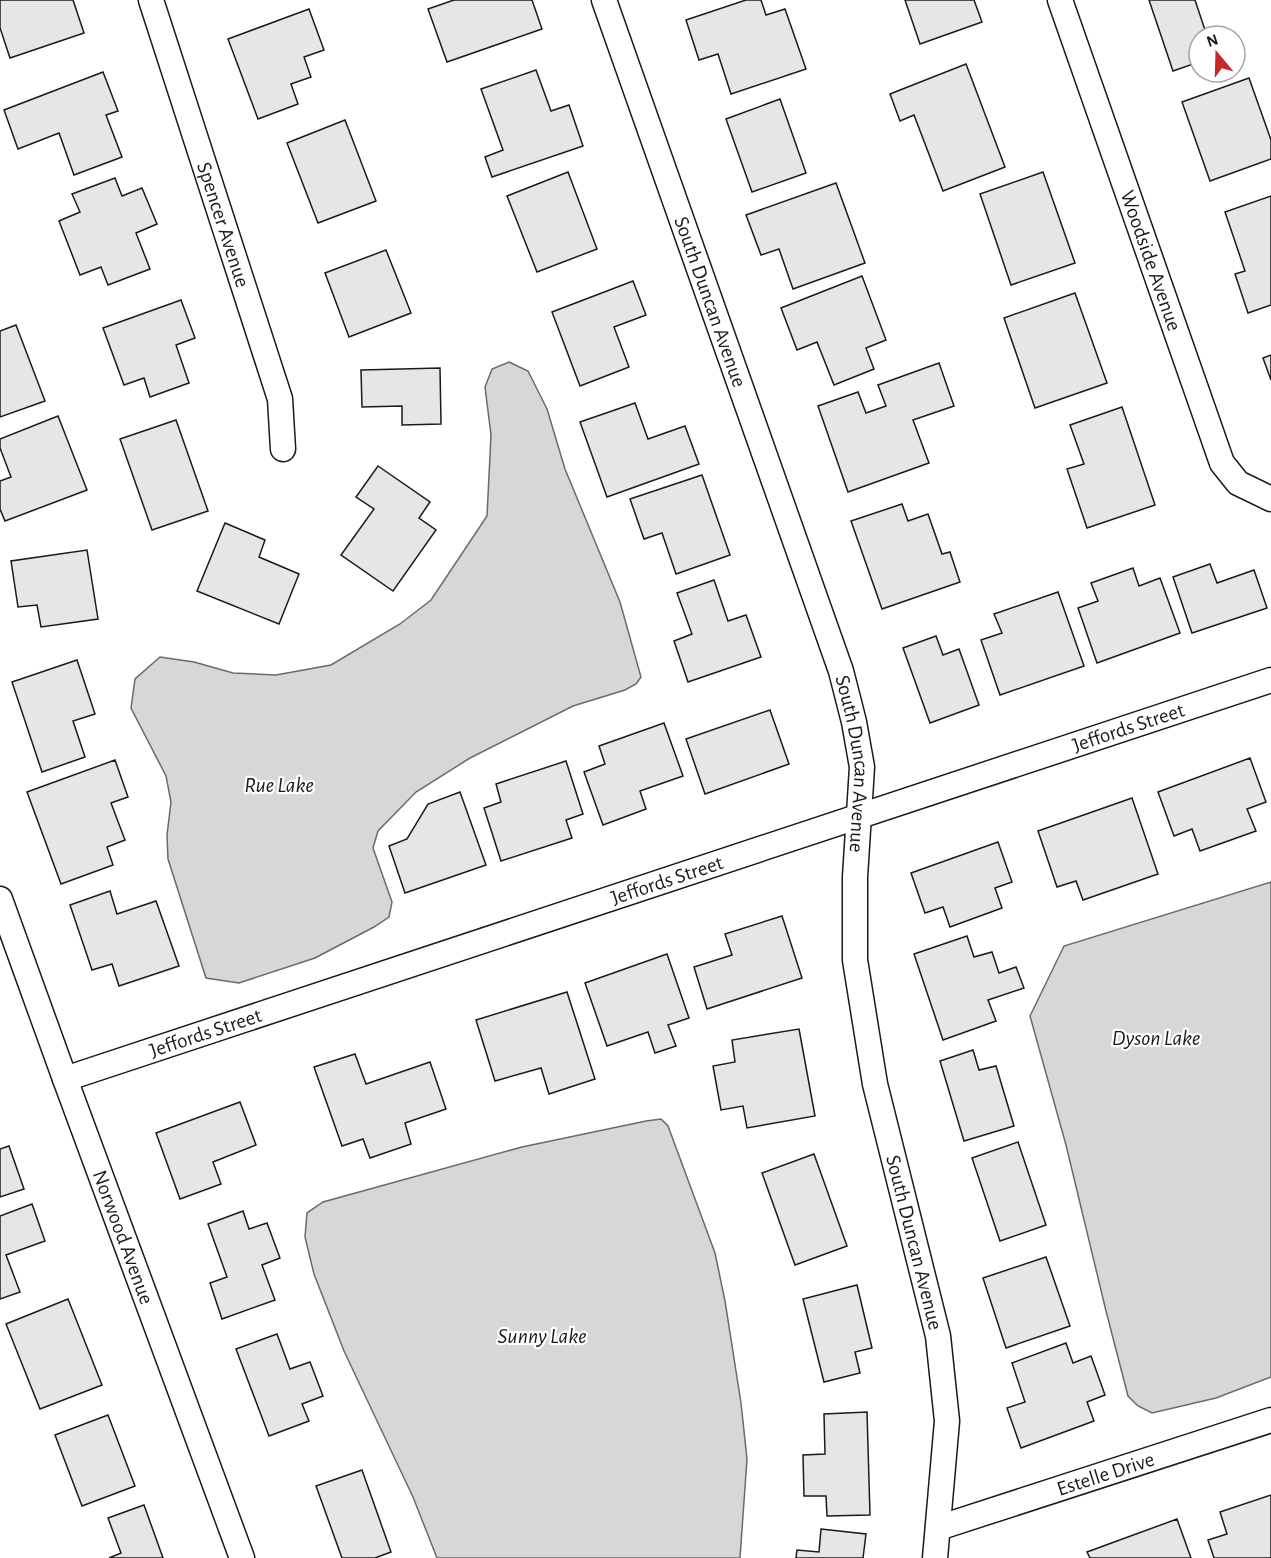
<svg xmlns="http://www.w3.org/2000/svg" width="1271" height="1558" font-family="'Alegreya Sans',sans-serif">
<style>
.water{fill:#d7d7d7;stroke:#6a6a6a;stroke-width:1.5}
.building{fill:#e6e6e6;stroke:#1a1a1a;stroke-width:1.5}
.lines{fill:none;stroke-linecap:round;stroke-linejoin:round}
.minor-casing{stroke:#1a1a1a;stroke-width:27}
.minor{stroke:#fff;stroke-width:24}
.labels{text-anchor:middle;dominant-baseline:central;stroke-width:4.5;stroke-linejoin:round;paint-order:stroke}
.street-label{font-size:21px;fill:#1a1a1a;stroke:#fff}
.water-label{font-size:22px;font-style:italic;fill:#1a1a1a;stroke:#fff}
</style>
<rect width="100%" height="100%" fill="#fff"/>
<g class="water">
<polygon points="509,362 528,371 547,409 565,469 620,602 641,677 636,684 625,690 573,706 470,758 416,792 378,831 373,848 392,902 389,917 374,927 315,958 239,983 206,978 168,859 167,835 171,802 166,776 131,708 135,679 160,657 194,662 233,673 276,675 331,665 400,624 431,600 487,516 491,435 485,387 492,369"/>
<polygon points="1271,882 1271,1377 1216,1398 1152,1413 1138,1406 1128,1396 1106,1311 1066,1145 1030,1016 1064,946"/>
<polygon points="661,1119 668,1126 715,1253 725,1301 741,1403 747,1459 740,1558 437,1558 413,1497 344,1351 314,1274 305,1237 307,1213 323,1202 522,1147 646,1121"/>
</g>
<g class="building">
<polygon points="0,0 73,0 84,33 10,58 0,28"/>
<polygon points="454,0 532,0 542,29 447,62 428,9"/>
<polygon points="746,0 761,0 766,15 785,9 806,69 731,94 718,54 699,60 686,20"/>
<polygon points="905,0 974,0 982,22 920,44"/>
<polygon points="1149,0 1195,0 1207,36 1199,36 1199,62 1173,71"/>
<polygon points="309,9 324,50 304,57 311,77 291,84 298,104 258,119 228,39"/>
<polygon points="966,64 1005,167 943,191 914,115 900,121 890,94"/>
<polygon points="536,70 551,111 569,105 583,146 492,177 485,157 503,150 481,89"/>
<polygon points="103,72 118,111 106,115 122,157 74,175 59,133 18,149 4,110"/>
<polygon points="1249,78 1271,140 1271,159 1210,181 1182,102"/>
<polygon points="780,99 806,173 752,192 726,119"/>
<polygon points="345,120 376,201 318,223 287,143"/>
<polygon points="568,172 597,249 537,272 507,196"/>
<polygon points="1043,172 1075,263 1011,285 980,194"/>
<polygon points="115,178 122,196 142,188 157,224 136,233 150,269 108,285 101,267 80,275 59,221 80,212 72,194"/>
<polygon points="836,183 865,263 793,289 779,249 761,255 746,215"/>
<polygon points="1271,196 1271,305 1248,313 1235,274 1245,271 1225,212"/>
<polygon points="386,250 411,313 349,337 325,273"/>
<polygon points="862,276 886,340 866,348 874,369 834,385 817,342 797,350 781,308"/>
<polygon points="633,281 646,315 614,327 629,367 580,386 552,312"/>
<polygon points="1075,293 1107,383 1035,408 1004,318"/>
<polygon points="181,300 195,338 176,345 189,383 150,397 144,378 124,385 103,328"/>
<polygon points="16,325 45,401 0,417 0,331"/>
<polygon points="1271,355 1271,380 1263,358"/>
<polygon points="939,363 954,406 913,420 929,463 848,492 818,406 858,392 866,413 886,406 878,385"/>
<polygon points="440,368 441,424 402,425 402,406 362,407 361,370"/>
<polygon points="635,403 648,439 685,426 699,464 607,497 580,422"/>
<polygon points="1122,407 1155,505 1087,528 1067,469 1084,464 1070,425"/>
<polygon points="58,416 87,490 5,521 0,509 0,481 11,477 0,448 0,439"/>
<polygon points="176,420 208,511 152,530 120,439"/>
<polygon points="378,466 430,502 419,518 436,530 393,591 341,555 374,509 356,497"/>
<polygon points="702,475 730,555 676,574 662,533 644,539 630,499"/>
<polygon points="902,504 908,521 928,514 942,554 950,552 960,582 882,609 851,521"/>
<polygon points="225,523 265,540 259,557 299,574 279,624 197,591"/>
<polygon points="87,550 98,619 41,627 37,605 18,607 11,561"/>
<polygon points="1210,564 1217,583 1254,570 1267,608 1192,633 1173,577"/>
<polygon points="1133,568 1139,586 1160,578 1180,633 1097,663 1078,608 1098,601 1091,583"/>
<polygon points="714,580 728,621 746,615 761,657 688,682 674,641 692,634 677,593"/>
<polygon points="1058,592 1084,666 1000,695 981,640 1002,633 994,614"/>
<polygon points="936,636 943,655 959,649 979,705 930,723 903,648"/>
<polygon points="77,660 95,714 73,721 85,757 42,772 12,682"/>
<polygon points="770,710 789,764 705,794 686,739"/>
<polygon points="664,723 683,776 640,791 646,809 603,825 584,772 605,764 599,746"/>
<polygon points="1250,758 1266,802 1247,809 1256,831 1200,851 1192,829 1174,836 1158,792"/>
<polygon points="115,760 128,797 111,803 125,840 107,847 113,865 61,884 27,792"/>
<polygon points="566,761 583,814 566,820 572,838 501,861 484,808 501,802 496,784"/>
<polygon points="460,792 486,865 405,893 389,846 407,839 428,804"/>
<polygon points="1132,798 1158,874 1083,900 1076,881 1057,887 1038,831"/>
<polygon points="998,842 1012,882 995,888 1002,908 950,927 943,907 925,913 911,873"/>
<polygon points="110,891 117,914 156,901 179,966 119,986 112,964 92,970 70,905"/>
<polygon points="782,916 802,978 707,1009 694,967 732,955 725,934"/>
<polygon points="967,936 974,957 992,952 999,973 1016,967 1024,988 988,1000 996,1021 943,1040 914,954"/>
<polygon points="667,954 689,1018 668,1025 676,1046 655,1053 648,1032 607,1046 585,983"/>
<polygon points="567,992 595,1079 549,1094 541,1068 495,1081 476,1020"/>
<polygon points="799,1029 815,1116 747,1128 743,1106 721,1110 713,1066 735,1062 732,1040"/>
<polygon points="973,1050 979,1070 996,1066 1014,1126 964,1141 940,1061"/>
<polygon points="355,1054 366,1084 430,1062 446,1109 405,1123 411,1144 370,1158 363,1139 342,1146 314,1067"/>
<polygon points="240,1102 256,1145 213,1162 221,1184 180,1199 156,1133"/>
<polygon points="1018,1142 1046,1225 1000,1241 972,1158"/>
<polygon points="9,1146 24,1189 0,1197 0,1149"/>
<polygon points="814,1154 847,1246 795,1265 762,1173"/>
<polygon points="32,1204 45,1241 6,1255 20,1292 0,1299 0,1216"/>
<polygon points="243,1211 249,1229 267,1223 280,1258 262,1265 275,1300 222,1319 210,1283 227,1277 208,1224"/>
<polygon points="1046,1257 1070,1326 1006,1348 983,1278"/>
<polygon points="857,1285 872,1348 855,1352 860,1373 824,1382 803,1299"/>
<polygon points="68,1299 102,1385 40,1409 6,1324"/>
<polygon points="277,1334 290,1369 310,1362 323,1396 302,1404 309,1421 269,1436 236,1349"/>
<polygon points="1066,1343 1073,1363 1091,1356 1105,1395 1087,1402 1094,1421 1021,1448 1007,1408 1025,1402 1012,1363"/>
<polygon points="867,1412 870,1515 827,1516 826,1496 804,1496 803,1455 825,1454 824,1414"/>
<polygon points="108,1415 135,1486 82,1506 55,1435"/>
<polygon points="362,1470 391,1552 375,1558 342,1558 316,1486"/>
<polygon points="1271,1495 1271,1558 1214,1558 1208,1540 1227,1534 1220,1512"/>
<polygon points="144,1505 163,1558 109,1558 121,1553 108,1518"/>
<polygon points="1177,1519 1191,1558 1090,1558 1087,1552"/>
<polygon points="821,1529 866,1534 863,1558 796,1558 797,1550 819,1552"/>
</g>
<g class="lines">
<defs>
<g id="minor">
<path id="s1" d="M151 0 280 399 283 449"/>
<path id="s2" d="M604 0 841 671 854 722 862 767 855 877V960L875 1084 938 1336 947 1421 935 1558"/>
<path id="s3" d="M1060 0 1222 463 1238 483 1271 499"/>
<path id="s4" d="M0 899 65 1079 242 1558"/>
<path id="s5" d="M65 1079 1271 680"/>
<path id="s6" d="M938 1528 1271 1420"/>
</g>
</defs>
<use href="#minor" class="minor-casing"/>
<use href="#minor" class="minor"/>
</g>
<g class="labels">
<g class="street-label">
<text stroke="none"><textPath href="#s1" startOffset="236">Spencer Avenue</textPath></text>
<text stroke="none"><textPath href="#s3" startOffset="276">Woodside Avenue</textPath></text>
<text stroke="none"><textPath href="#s2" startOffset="320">South Duncan Avenue</textPath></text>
<text stroke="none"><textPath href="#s5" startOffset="1120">Jeffords Street</textPath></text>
<text stroke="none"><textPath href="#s2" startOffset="806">South Duncan Avenue</textPath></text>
<text stroke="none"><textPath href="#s5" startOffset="634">Jeffords Street</textPath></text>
<text stroke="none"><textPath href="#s5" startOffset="148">Jeffords Street</textPath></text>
<text stroke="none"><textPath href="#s4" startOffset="360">Norwood Avenue</textPath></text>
<text stroke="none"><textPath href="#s2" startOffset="1292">South Duncan Avenue</textPath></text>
<text stroke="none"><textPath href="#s6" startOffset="176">Estelle Drive</textPath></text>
</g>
<g class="water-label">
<text x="279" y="785">Rue Lake</text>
<text x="1156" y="1038">Dyson Lake</text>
<text x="542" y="1336">Sunny Lake</text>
</g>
</g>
<g transform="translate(1217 54) rotate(341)"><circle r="28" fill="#ffffff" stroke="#a3a3a3" stroke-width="1.5"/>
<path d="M0-4.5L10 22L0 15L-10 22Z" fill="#c62828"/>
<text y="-9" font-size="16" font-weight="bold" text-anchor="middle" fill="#1a1a1a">N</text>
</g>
</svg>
